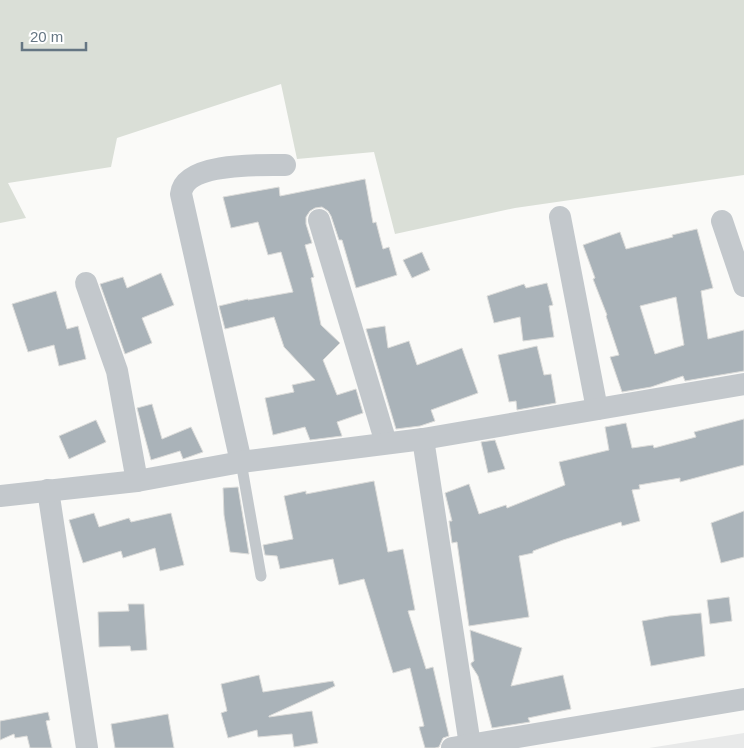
<svg xmlns="http://www.w3.org/2000/svg" width="744" height="748" font-family="Helvetica,sans-serif">
<style>
.built{fill:#e8e9e9}
.green{fill:#dadfd7}
.building{fill:#aab3b9;stroke:#dcdcda;fill-rule:evenodd}
.lines{fill:none;stroke-linecap:round;stroke-linejoin:round}
.service{stroke:#c3c8cc;stroke-width:11}
.minor{stroke:#c3c8cc;stroke-width:22}
</style>
<rect width="100%" height="100%" fill="#fafaf8"/>
<polygon class="built" points="744,733 744,748 649,748"/>
<polygon class="green" points="0,0 744,0 744,175 515,208 395,234 374,152 297,159 281,84 117,138 111,167 8,183 26,218 0,223"/>
<g class="building">
<polygon points="365,179 373,223 376,222 383,249 389,247 397,275 356,288 342,240 339,240 331,216 328,211 322,207 315,208 310,211 306,217 306,224 312,243 305,245 314,277 311,278 321,325 340,343 323,360 337,395 356,389 363,413 337,422 342,436 310,440 305,427 273,435 265,398 294,392 292,385 315,380 284,347 274,317 225,329 219,306 248,299 248,300 293,292 281,252 268,255 258,222 231,228 223,197 279,187 280,196"/>
<path d="M697 229 713 288 701 291 708 339 744 330V371L685 381 683 376 651 387 622 392 610 357 619 355 606 316 607 315 593 279 595 278 583 245 620 232 626 249 673 237 672 235ZM676 297 684 345 655 354 640 306Z"/>
<polygon points="422,252 430,270 412,278 403,260"/>
<polygon points="161,273 174,305 142,318 152,343 125,354 100,284 123,277 127,288"/>
<polygon points="547,283 553,305 549,306 554,337 523,341 520,317 494,323 487,296 524,284 526,288"/>
<polygon points="56,291 67,329 78,326 86,359 59,366 54,345 28,352 12,304"/>
<polygon points="385,326 388,348 409,341 417,365 462,348 478,393 431,410 435,421 420,426 396,429 366,329"/>
<polygon points="537,346 544,375 551,374 556,403 517,410 516,401 509,402 498,355"/>
<polygon points="152,404 162,439 191,427 203,452 183,459 180,451 151,460 137,408"/>
<polygon points="744,419 744,465 680,482 680,478 639,485 640,489 632,490 640,521 622,526 621,522 563,540 533,551 533,553 519,556 529,617 469,626 457,542 452,543 449,521 452,521 445,493 469,484 479,514 506,505 507,508 565,485 559,462 609,450 605,427 626,423 632,448 653,445 654,448 696,437 694,432"/>
<polygon points="96,420 106,442 69,459 59,436"/>
<polygon points="495,440 505,469 488,473 481,442"/>
<polygon points="374,481 388,552 403,549 415,610 408,611 426,669 433,667 449,736 443,738 439,747 435,748 425,748 419,727 424,726 410,668 393,673 364,579 339,585 333,559 280,569 277,556 265,555 263,545 293,539 284,496 306,491 306,494"/>
<polygon points="238,487 249,554 230,552 224,515 223,488"/>
<polygon points="744,511 744,557 721,563 711,523"/>
<polygon points="94,513 99,527 129,518 131,522 171,513 184,565 160,571 155,548 123,558 121,551 83,563 69,520"/>
<polygon points="729,597 732,621 710,624 707,600"/>
<polygon points="128,604 144,604 147,650 131,651 130,646 99,647 98,612 129,611"/>
<polygon points="701,613 705,656 651,666 642,621 669,616"/>
<polygon points="470,630 522,648 511,686 563,675 571,709 528,718 530,722 492,728 478,676 471,665 471,663 474,661"/>
<polygon points="259,675 263,692 333,681 335,686 269,716 269,717 312,711 318,743 294,747 292,734 258,737 257,730 228,738 221,713 227,711 221,684"/>
<polygon points="48,712 50,720 46,721 52,748 30,748 27,736 15,738 14,734 0,740 0,721"/>
<polygon points="168,714 174,748 115,748 111,724"/>
</g>
<g class="lines">
<polyline class="service" points="241,462 261,576"/>
<g class="minor">
<polyline points="560,217 597,409"/>
<polyline points="319,220 386,443"/>
<polyline points="722,221 744,286"/>
<polyline points="86,283 117,371 137,481"/>
<polyline points="423,439 470,745"/>
<path d="M241 462 181 194C184 162 261 165 285 165"/>
<polyline points="48,490 87,748"/>
<polyline points="0,496 137,481 241,462 423,439 744,384"/>
<polyline points="452,748 744,699"/>
</g>
</g>
<path d="M22 42v8h64v-8" fill="none" stroke="#657683" stroke-width="2.5"/>
<text x="30" y="42" font-size="15" fill="#657683" stroke="#ffffff" stroke-width="4" paint-order="stroke">20 m</text>
</svg>
